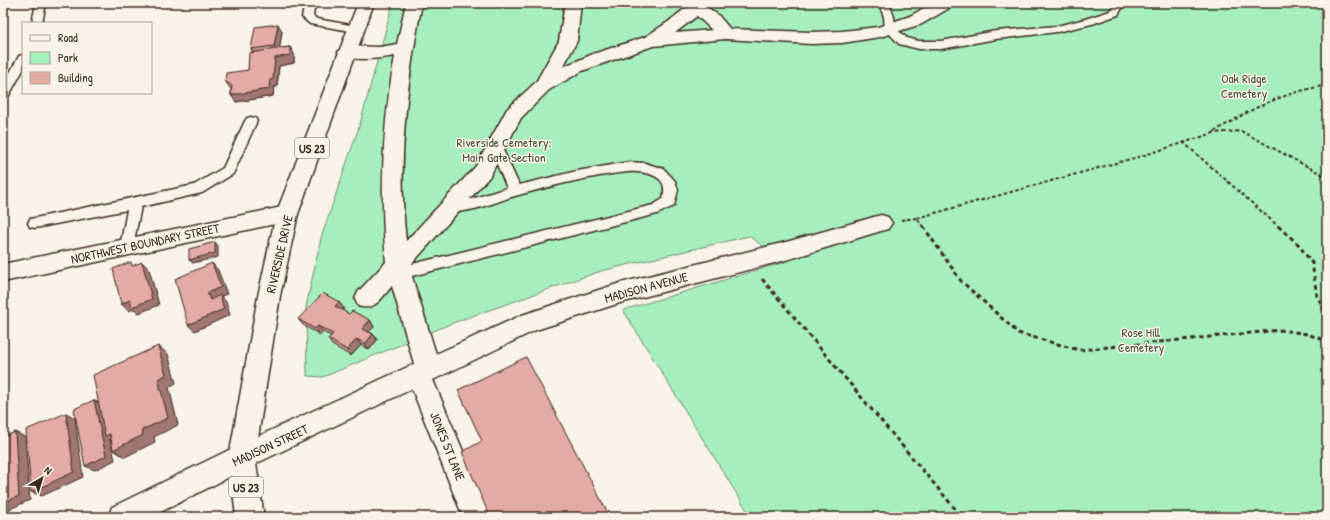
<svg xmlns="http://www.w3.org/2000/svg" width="1330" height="520" font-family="'Patrick Hand',sans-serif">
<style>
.green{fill:#a6efbd;stroke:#708c6e}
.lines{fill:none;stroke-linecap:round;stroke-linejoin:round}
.lane-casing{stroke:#3b2a1e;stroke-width:3}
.street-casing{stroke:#3b2a1e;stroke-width:3}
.primary-casing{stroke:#3b2a1e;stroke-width:3}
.path-far1{stroke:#3b2a1e;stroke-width:2;stroke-dasharray:3.5 2.5;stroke-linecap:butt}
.path{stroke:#3b2a1e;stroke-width:3;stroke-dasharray:4.5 3.5;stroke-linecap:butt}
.lane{fill:#f7f3e8;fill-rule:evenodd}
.street{fill:#f7f3e8;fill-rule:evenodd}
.primary{fill:#f7f3e8;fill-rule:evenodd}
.wall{fill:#c4928d;stroke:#3b2a1e}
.shaded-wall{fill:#a07773;stroke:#3b2a1e}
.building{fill:#e4aaa4;stroke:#3b2a1e}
.labels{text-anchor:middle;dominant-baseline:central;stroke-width:3;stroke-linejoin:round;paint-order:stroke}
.shield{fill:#f7f3e8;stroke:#73665b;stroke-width:1}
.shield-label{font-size:12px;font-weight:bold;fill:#3b2a1e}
.park-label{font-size:13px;fill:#50513e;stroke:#f7f3e8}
.street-label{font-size:13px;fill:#3b2a1e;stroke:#f7f3e8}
</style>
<rect width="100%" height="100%" fill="#f7f3e8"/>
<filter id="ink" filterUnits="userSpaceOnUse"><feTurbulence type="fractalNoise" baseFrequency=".025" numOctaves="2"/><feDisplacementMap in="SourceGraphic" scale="8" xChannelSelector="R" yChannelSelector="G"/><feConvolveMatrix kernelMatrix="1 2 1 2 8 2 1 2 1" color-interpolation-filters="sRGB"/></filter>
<g filter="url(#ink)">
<polygon class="green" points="393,3 1327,3 1327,517 751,517 623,310 785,262 749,236 601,271 455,322 323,377 307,376 306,307 321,238 360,124"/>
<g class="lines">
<defs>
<g id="lane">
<polygon points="36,3 46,3 42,23 32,23"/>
<polygon points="305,3 315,3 313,16 317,19 356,26 360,27 361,29 360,31 356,32 310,24 302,17"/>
<polygon points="879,3 889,3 894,17 895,28 907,38 919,41 941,41 996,31 1057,26 1085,19 1110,11 1115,3 1125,3 1118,15 1092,24 1057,32 996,39 941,49 919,49 899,44 885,29 884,17"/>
<polygon points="23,55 23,70 7,99 3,100 3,85 19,56"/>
<polygon points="251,117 255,118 257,121 233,174 202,193 141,207 132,251 127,253 122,251 120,247 127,210 35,228 30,227 28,223 30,219 35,218 194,185 223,168 245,121 247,118"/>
<path d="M496 143 500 145 502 148 519 185 577 171 629 162 645 163 664 169 675 181 678 190 674 206 657 214 400 279 395 277 393 273 395 269 400 267 653 205 663 199C664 194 665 189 663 184 658 173 639 171 628 172 590 176 552 186 515 196 497 201 466 216 447 210L445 206 447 202 471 199 507 188 490 148 492 145Z"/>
</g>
<g id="street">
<path d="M406 3H422C407 81 397 161 406 241L476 166 507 109 536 82 559 41 565 3H581L577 41 563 67 593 54 645 37 668 22 692 3H710L707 7 718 15 730 29 811 32 842 31 878 27 910 16 933 3H953L951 7 922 24 880 37 842 43 811 44 725 39 653 46 582 71 549 90 521 118 490 176 409 267 436 354 522 315 620 283 786 242 881 215 888 217 892 223 888 229 881 231 786 260 620 303 536 330 433 380 491 517H463L412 389 251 466 151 517H108L112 507 233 448 414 364 392 286C382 297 375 312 358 306L355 299 358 292 386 262C380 193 382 125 395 56 378 59 358 61 341 56L338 52 341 48 347 46 380 47 397 44ZM697 16 712 30 675 33Z"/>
<polygon points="287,206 294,208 298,214 294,220 3,282 3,264"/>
</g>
<polygon id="primary" points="358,3 374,3 298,214 280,296 255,457 264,517 236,517 229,457 258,296 276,214"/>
</defs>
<use href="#lane" class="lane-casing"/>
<use href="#street" class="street-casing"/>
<use href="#primary" class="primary-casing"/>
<g class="path-far1">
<path d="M1214 132C1254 107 1280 94 1327 85"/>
<polyline points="1183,142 1279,227"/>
<polyline points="917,218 1145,155 1214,133 1241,131 1327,177"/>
<polyline points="901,220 917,218 923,227"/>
</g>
<g class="path">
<polyline points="923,226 961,281 1018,333 1079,350 1281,330 1307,334 1327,341"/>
<polyline points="1278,226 1298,244 1312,263 1317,296 1327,314"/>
<polyline points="762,279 962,517"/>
</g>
<use href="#lane" class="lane"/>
<use href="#street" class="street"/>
<use href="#primary" class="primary"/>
</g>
<g class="wall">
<polygon points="282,31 279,48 290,47 294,54 294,63 279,66 277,87 274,87 273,96 236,102 231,95 231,90 230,88 225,81 248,70 253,53 251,49"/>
<polygon points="344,308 342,310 349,314 370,320 374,327 369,332 373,334 377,340 369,350 361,345 351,356 332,345 328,339 331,336 323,332 320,335 303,325 298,319"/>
</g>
<g class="shaded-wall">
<polygon points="278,24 282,31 279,54 274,46"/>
<polygon points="290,47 294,54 294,63 279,66 277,87 274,87 273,96 236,102 231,95 270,80 275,58"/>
<polygon points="215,242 218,246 218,257 193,263 189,260"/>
<polygon points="142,262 149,269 159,305 139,313 134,309 129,311 121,304 130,300"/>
<polygon points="212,263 218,270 227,294 221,296 226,302 230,315 195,331 188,325 210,300 207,293"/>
<polygon points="339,302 344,308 340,313 335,306"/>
<polygon points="370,320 374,327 366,335 362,329"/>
<polygon points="318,326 323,332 320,335 315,329"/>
<polygon points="373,334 377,340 369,350 365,344"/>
<polygon points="357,339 361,345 351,356 347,350"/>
<polygon points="158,346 168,354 176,383 169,387 178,425 154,437 155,442 125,457 113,450 142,430 158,379"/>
<polygon points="94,400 103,406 117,443 110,439 115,460 95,470 85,466"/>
<polygon points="66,413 75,418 83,477 42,496 31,492"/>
<polygon points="15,432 25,437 30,500 3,512 3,503"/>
</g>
<g class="building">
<polygon points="278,24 274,46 251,49 255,27"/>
<polygon points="290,47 290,55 275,58 273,79 270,80 269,89 231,95 232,86 225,81 226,73 248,70 249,53"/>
<polygon points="215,242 215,253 189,260 189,249"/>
<polygon points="131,262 132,266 142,262 152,299 132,307 130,300 121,304 113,269"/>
<polygon points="212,263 221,287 207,293 210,300 220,295 224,309 188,325 175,279"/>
<polygon points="323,293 339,302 335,306 349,314 352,311 370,320 362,329 373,334 365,344 357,339 347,350 328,339 333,334 318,326 315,329 298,319"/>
<polygon points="158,346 166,375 158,379 168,418 142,430 143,435 113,450 110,434 105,436 93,375"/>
<polygon points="526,357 610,517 490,517 462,452 482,441 458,390"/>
<polygon points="94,400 106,456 85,466 74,409"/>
<polygon points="66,413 74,472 31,492 26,430"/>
<polygon points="15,432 19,496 3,503 3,437"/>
</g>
</g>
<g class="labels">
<g class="shield">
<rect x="295" y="138" width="34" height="20" rx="3"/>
<rect x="229" y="477" width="34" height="20" rx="3"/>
</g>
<g class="shield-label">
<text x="312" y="148">US 23</text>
<text x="246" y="487">US 23</text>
</g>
<g class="park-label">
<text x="1244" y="78">Oak Ridge<tspan x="1244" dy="15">Cemetery</tspan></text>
<text x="504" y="142">Riverside Cemetery:<tspan x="504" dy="15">Main Gate Section</tspan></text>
<text x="1141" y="332">Rose Hill<tspan x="1141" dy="15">Cemetery</tspan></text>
</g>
<g class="street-label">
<text transform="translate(145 243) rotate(-12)">NORTHWEST BOUNDARY STREET</text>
<text transform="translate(279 254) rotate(-77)">RIVERSIDE DRIVE</text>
<text transform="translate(646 287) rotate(-15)">MADISON AVENUE</text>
<text transform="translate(270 445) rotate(-25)">MADISON STREET</text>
<text transform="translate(448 446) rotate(68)">JONES ST LANE</text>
</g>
</g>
<rect width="1330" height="520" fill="none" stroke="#f7f3e8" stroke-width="16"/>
<rect x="8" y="8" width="1314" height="504" fill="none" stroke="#3b2a1e" stroke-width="1.5" filter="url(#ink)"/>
<rect x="22" y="22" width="130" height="72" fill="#f7f3e8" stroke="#aca397"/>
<rect x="30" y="35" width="20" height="6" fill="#f7f3e8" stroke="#aca397"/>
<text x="58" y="42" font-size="12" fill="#3b2a1e">Road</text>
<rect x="30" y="52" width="20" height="12" fill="#a6efbd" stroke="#aca397"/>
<text x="58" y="62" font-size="12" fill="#3b2a1e">Park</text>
<rect x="30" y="72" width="20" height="12" fill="#e4aaa4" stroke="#aca397"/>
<text x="58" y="82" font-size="12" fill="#3b2a1e">Building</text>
<g transform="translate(42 478) rotate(38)" stroke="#f7f3e8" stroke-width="3" paint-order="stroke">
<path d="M0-3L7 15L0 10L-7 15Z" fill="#3b2a1e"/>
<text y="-6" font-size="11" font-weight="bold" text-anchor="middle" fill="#3b2a1e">N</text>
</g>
</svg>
